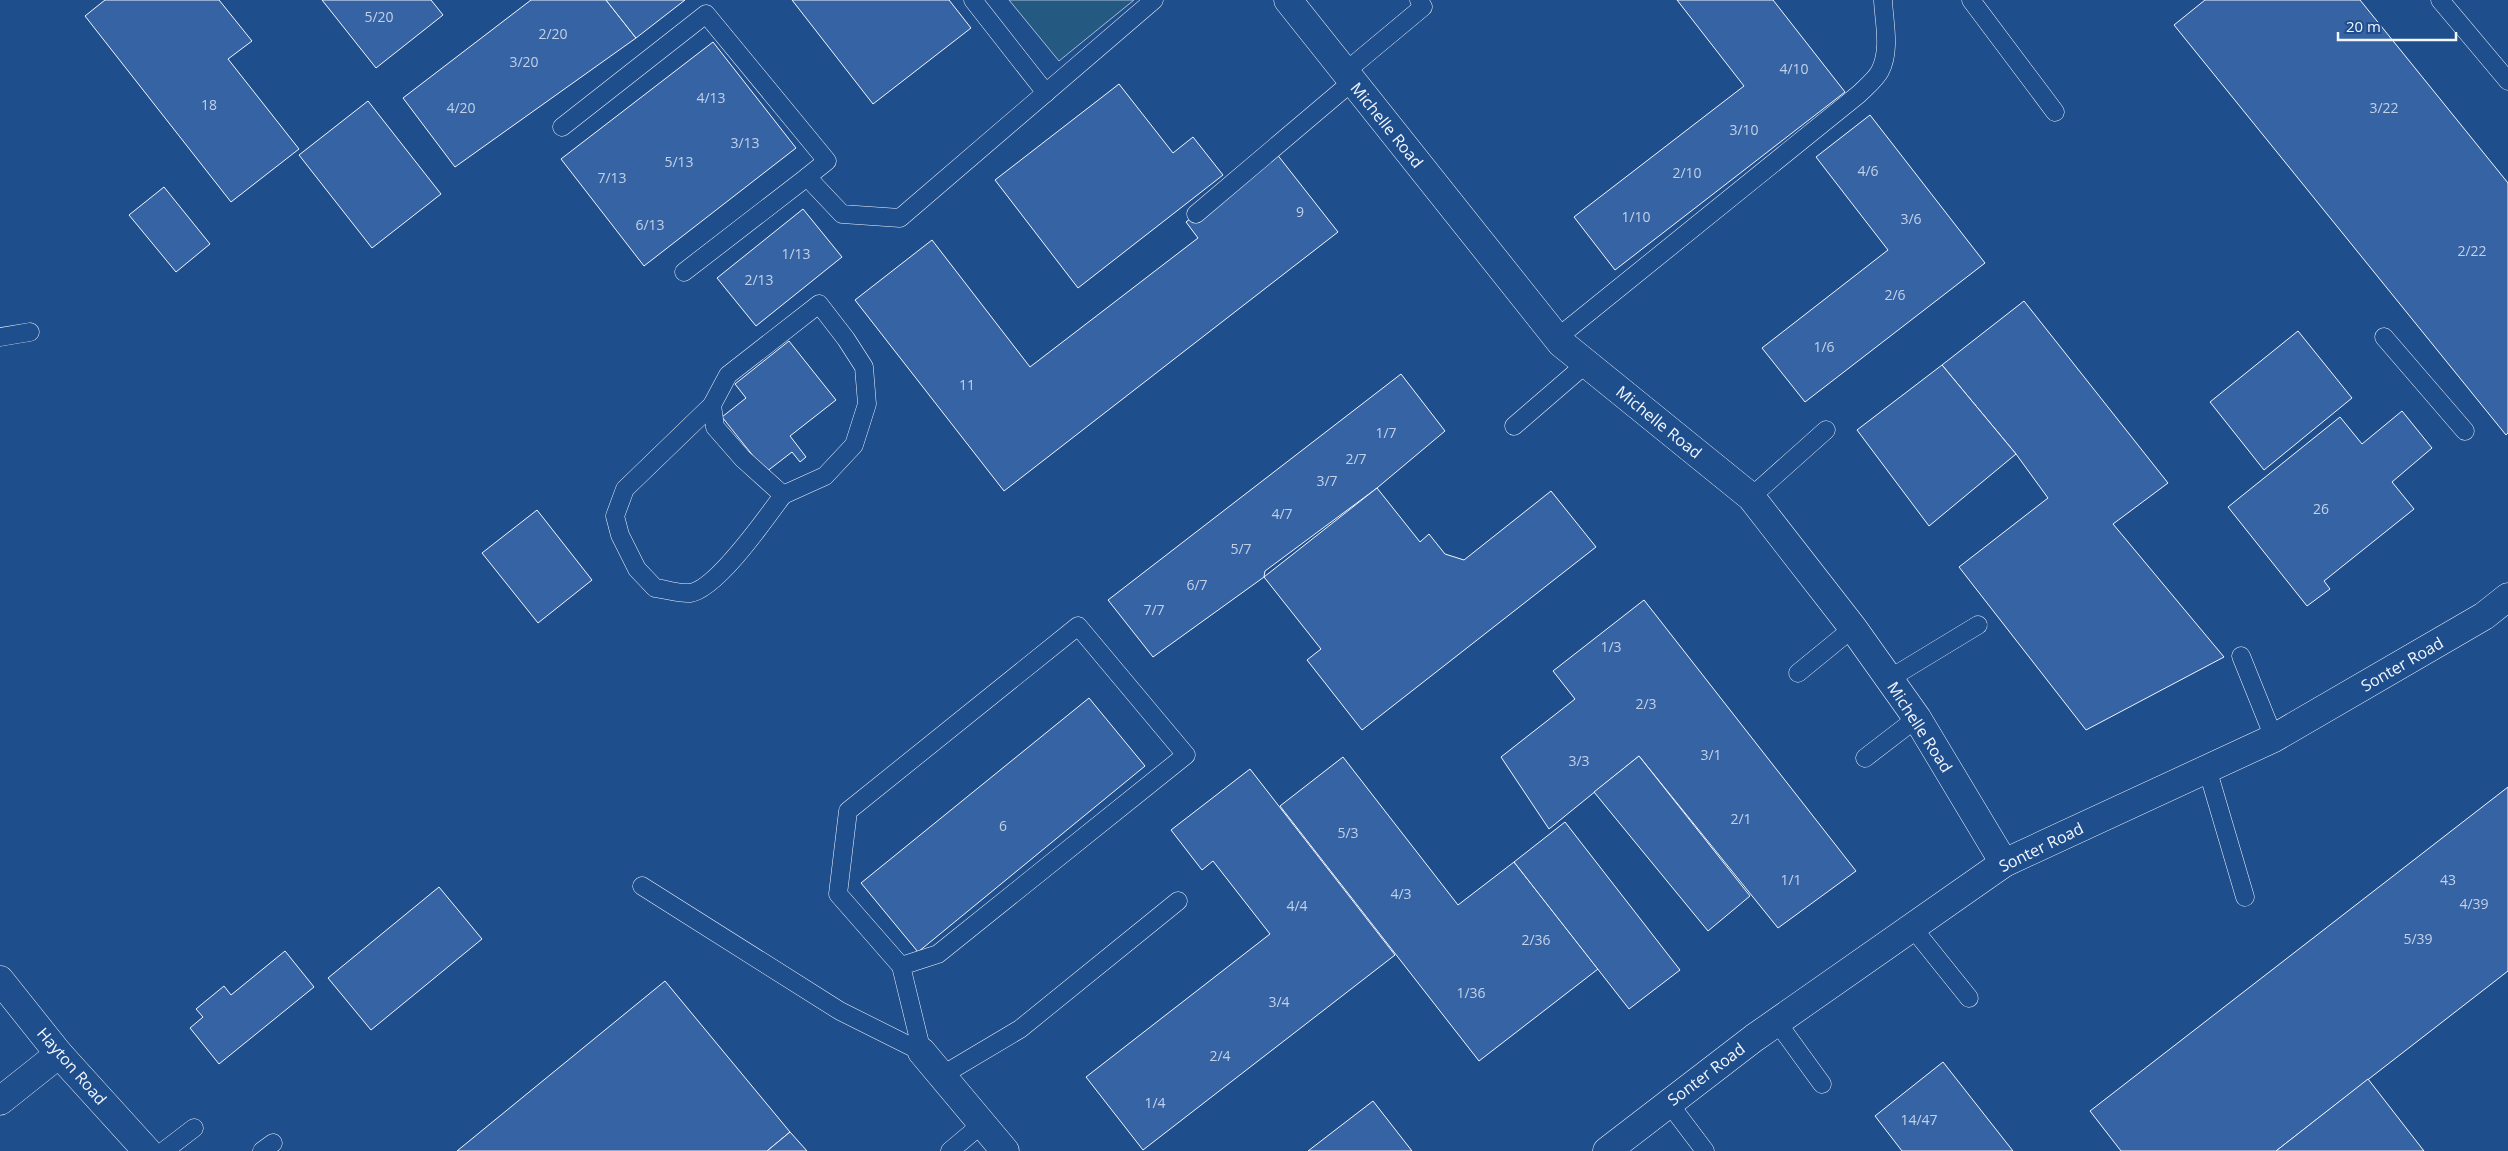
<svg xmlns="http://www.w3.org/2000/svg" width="2508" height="1151" font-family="'Open Sans',sans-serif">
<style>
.green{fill:#245a82;stroke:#a8bbd7}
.building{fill:#3563a3;stroke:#f2f6ff}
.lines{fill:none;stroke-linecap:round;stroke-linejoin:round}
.lane-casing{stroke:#f2f6ff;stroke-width:19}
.street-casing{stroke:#f2f6ff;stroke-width:29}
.secondary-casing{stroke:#f2f6ff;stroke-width:29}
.lane{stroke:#1f4e8c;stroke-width:18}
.street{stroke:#1f4e8c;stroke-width:28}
.secondary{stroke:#1f4e8c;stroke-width:28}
.labels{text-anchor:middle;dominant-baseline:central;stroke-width:4;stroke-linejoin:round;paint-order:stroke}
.number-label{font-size:14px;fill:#c3d1e8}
.street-label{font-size:16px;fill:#f2f6ff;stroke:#1f4e8c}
</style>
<rect width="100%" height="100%" fill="#1f4e8c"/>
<polygon class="green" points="1009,0 1134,0 1059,61"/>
<g class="building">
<polygon points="105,0 219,0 252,41 228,59 299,149 231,202 85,16"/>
<polygon points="322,0 431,0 443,15 376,68"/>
<polygon points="531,0 606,0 636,38 455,167 403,98"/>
<polygon points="606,0 685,0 636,38"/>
<polygon points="792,0 949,0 971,28 873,104"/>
<polygon points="1677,0 1773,0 1845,92 1615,270 1574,217 1744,86"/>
<polygon points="2205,0 2360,0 2508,183 2508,433 2506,435 2174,25"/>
<polygon points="713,42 796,148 644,266 561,159"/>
<polygon points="1119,84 1173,153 1193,137 1223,175 1078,288 995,180"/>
<polygon points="368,101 441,194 372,248 299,155"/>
<polygon points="1870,115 1985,263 1805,402 1762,348 1888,250 1816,157"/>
<polygon points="1276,153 1338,232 1004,491 855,300 932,240 1030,367 1198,238 1186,222"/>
<polygon points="164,187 210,244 176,272 129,215"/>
<polygon points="803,209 842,257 756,326 717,278"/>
<polygon points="2024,301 2168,483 2113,524 2224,657 2086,730 1959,567 2048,498 2016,454 1942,365"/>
<polygon points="2298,331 2352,398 2264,470 2210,402"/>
<polygon points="789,341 836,400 790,436 806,457 800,462 792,452 766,472 722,417 746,398 735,384"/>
<polygon points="1942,365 2016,454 1929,526 1857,430"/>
<polygon points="1401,374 1445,431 1377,488 1265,571 1264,577 1153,657 1108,600"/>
<polygon points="2402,411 2432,448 2392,482 2414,509 2324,581 2330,589 2307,606 2228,507 2340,417 2362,444"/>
<polygon points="1377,488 1420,542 1429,534 1445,554 1464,560 1551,491 1596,547 1362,730 1307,660 1321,649 1264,577"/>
<polygon points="537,510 592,580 538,623 482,553"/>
<polygon points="1644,600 1856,871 1778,928 1639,756 1549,829 1501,757 1575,699 1553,671"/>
<polygon points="1089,698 1145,766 918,952 861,883"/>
<polygon points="1639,756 1750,896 1708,931 1594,792"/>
<polygon points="1343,757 1458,905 1514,862 1598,969 1479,1061 1280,806"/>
<polygon points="1250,769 1395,955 1143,1150 1086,1077 1270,934 1213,861 1202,870 1171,830"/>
<polygon points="2508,787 2508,971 2276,1151 2121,1151 2090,1111"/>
<polygon points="1565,822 1680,970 1629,1009 1514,862"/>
<polygon points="439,887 482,939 371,1030 328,978"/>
<polygon points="285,951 314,987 219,1064 190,1028 203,1017 196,1009 224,986 231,995"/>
<polygon points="665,981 790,1132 767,1151 457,1151"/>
<polygon points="1943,1062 2013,1151 1902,1151 1875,1116"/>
<polygon points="2368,1079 2424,1151 2276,1151"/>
<polygon points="1373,1101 1412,1151 1308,1151"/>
<polygon points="790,1132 807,1151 767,1151"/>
</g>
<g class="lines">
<defs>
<g id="lane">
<polyline points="973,0 1046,93"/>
<polyline points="1971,0 2055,112"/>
<polyline points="2440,0 2508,81"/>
<polyline points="1345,72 1423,7 1419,0"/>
<polyline points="562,127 706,14 827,161 807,177"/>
<polyline points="1196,214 1353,81"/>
<polyline points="684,272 807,177 842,214 900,218 1154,0"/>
<polygon points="819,304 846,339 864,367 867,404 854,445 825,476 783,495 743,459 715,427 712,405 728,375"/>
<polyline points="0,337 30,332"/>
<polyline points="2384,337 2465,431"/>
<path d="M1557 338 1859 94C1866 87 1876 79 1880 71 1891 50 1884 22 1883 0"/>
<path d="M712 405 625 489 615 516 620 535 637 569 655 588C665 589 679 594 690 593 717 589 766 518 783 495"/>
<polyline points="1514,426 1587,363"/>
<polyline points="1751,497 1826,430"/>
<polyline points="2241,656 2274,738"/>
<polyline points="1798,673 1853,628"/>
<polyline points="1889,679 1978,625"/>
<polyline points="1865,758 1917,718"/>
<polyline points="2207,768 2245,897"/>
<polyline points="642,886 840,1011 922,1052"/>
<polyline points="1912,927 1969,998"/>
<polyline points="901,966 938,954 1186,755 1078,626 848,811 838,894 901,966 922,1052"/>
<polyline points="1777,1022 1822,1084"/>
<polyline points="941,1076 1020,1029 1178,901"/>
<polyline points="1668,1102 1705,1151"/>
<polyline points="164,1151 194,1128"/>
<polyline points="262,1151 273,1143"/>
<polyline points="950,1151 982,1124"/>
</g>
<g id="street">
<polyline points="1288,0 1561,343 1751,497 1853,628 1917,718 2004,863"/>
<polyline points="922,1052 1005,1151"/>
<polyline points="1607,1151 1754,1038 2004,863 2274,738 2484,616 2508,597"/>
</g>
<g id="secondary">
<polyline points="0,980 59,1054 147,1151"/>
<polyline points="0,1101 59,1054"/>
</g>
</defs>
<use href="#lane" class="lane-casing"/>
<use href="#street" class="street-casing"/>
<use href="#secondary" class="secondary-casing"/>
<use href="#lane" class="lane"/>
<use href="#street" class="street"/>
<use href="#secondary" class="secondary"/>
</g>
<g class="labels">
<g class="number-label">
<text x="379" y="16">5/20</text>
<text x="553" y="33">2/20</text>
<text x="524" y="61">3/20</text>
<text x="1794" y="68">4/10</text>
<text x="711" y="97">4/13</text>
<text x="209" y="104">18</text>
<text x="461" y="107">4/20</text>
<text x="2384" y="107">3/22</text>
<text x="1744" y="129">3/10</text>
<text x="745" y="142">3/13</text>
<text x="679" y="161">5/13</text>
<text x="1868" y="170">4/6</text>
<text x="1687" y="172">2/10</text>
<text x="612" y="177">7/13</text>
<text x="1300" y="211">9</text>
<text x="1636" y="216">1/10</text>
<text x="1911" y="218">3/6</text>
<text x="650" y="224">6/13</text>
<text x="2472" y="250">2/22</text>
<text x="796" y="253">1/13</text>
<text x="759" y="279">2/13</text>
<text x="1895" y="294">2/6</text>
<text x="1824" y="346">1/6</text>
<text x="967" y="384">11</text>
<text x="1386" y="432">1/7</text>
<text x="1356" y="458">2/7</text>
<text x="1327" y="480">3/7</text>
<text x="2321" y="508">26</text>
<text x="1282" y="513">4/7</text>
<text x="1241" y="548">5/7</text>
<text x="1197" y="584">6/7</text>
<text x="1154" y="609">7/7</text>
<text x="1611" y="646">1/3</text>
<text x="1646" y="703">2/3</text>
<text x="1711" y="754">3/1</text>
<text x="1579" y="760">3/3</text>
<text x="1741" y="818">2/1</text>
<text x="1003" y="825">6</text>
<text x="1348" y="832">5/3</text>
<text x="1791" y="879">1/1</text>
<text x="2448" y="879">43</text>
<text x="1401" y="893">4/3</text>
<text x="2474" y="903">4/39</text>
<text x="1297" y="905">4/4</text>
<text x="2418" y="938">5/39</text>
<text x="1536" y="939">2/36</text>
<text x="1471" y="992">1/36</text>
<text x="1279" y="1001">3/4</text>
<text x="1220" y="1055">2/4</text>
<text x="1155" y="1102">1/4</text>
<text x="1919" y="1119">14/47</text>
</g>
<g class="street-label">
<text transform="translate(1387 125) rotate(51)">Michelle Road</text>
<text transform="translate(1659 422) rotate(39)">Michelle Road</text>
<text transform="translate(2402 664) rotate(-30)">Sonter Road</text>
<text transform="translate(1920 727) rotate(57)">Michelle Road</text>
<text transform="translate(2041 847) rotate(-26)">Sonter Road</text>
<text transform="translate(72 1066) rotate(49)">Hayton Road</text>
<text transform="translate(1706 1074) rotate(-37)">Sonter Road</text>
</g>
</g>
<path d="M2338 32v8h118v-8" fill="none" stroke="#f2f6ff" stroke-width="2.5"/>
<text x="2346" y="32" font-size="15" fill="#f2f6ff" stroke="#1f4e8c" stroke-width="4" paint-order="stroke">20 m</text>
</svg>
